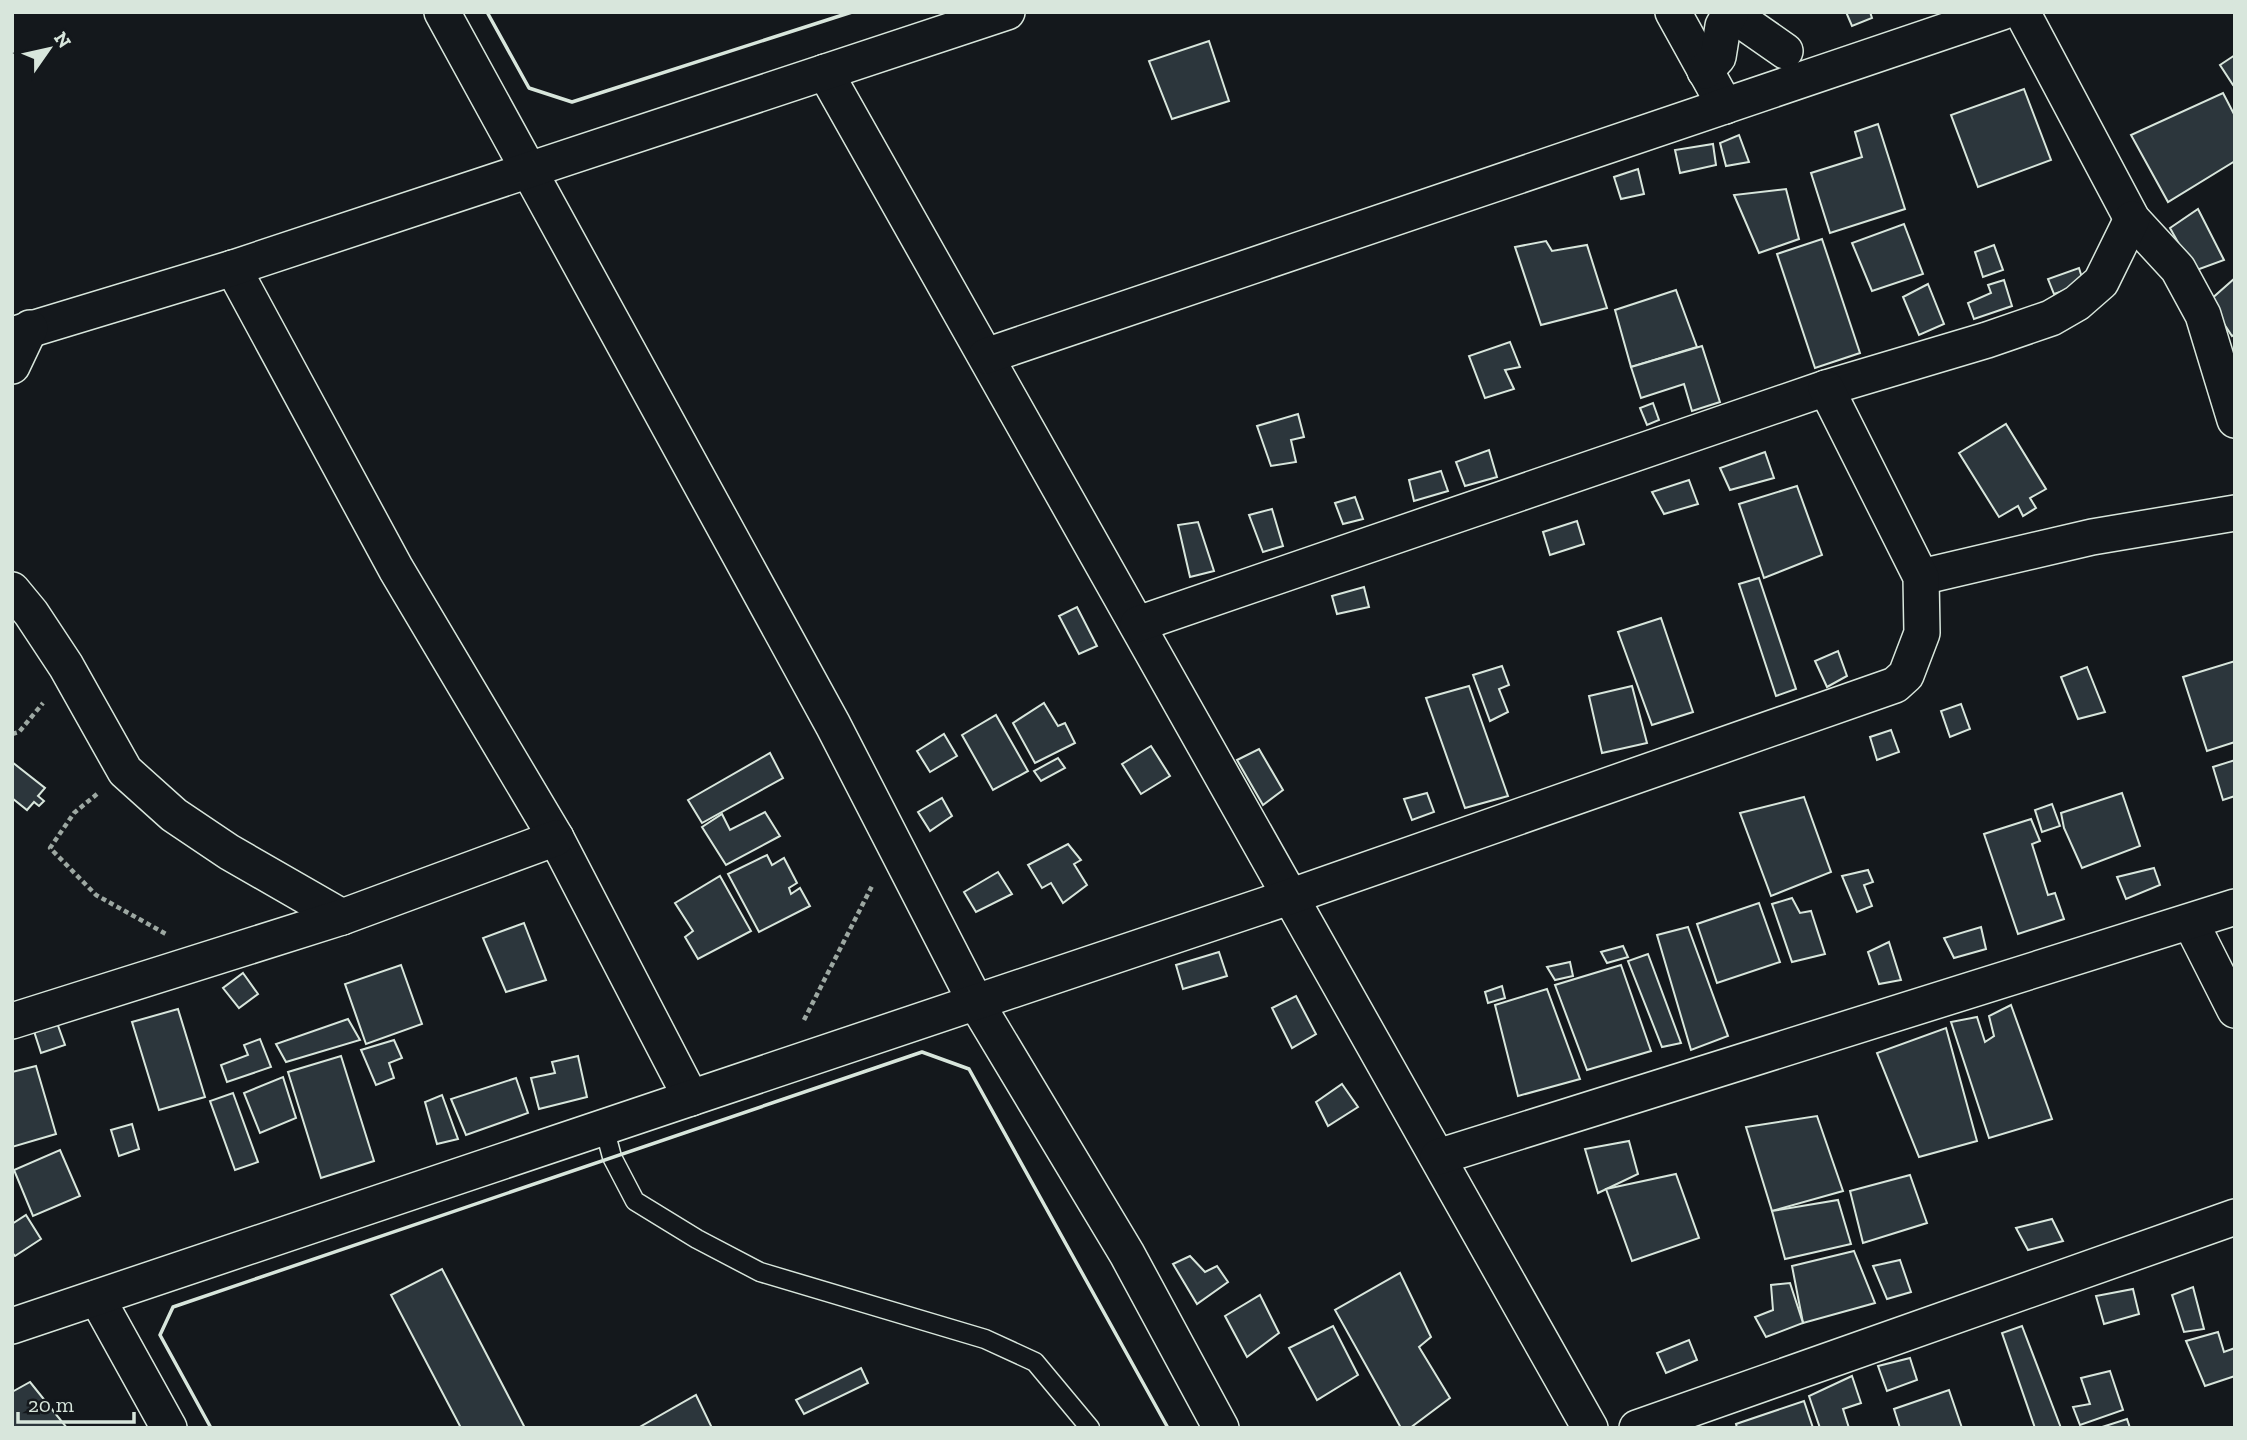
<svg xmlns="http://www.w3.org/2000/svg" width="2247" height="1440" font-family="'Zilla Slab',serif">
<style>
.building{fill:#2c363c;stroke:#d8e6dc;stroke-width:2}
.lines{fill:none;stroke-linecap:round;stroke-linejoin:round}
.service-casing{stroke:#d8e6dc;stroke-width:21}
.minor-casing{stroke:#d8e6dc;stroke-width:38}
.path{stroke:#9da8a2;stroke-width:4.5;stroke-dasharray:5 3.5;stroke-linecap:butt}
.service{stroke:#14181c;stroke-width:18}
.minor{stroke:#14181c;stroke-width:35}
.wall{stroke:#d8e6dc;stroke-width:3.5}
</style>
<rect width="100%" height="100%" fill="#14181c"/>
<g class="building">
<polygon points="1846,12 1870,12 1872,18 1852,26"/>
<polygon points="1209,41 1229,101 1172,119 1149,61"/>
<polygon points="2235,55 2235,84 2233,85 2220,65"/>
<polygon points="2024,89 2051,160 1978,187 1951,115"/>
<polygon points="2223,93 2235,116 2235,161 2168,202 2131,135"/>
<polygon points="1878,124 1905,209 1830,233 1811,173 1862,157 1855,132"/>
<polygon points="1739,135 1749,162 1726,166 1720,143"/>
<polygon points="1713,144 1716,165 1680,173 1675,150"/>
<polygon points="1638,169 1644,194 1621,199 1614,177"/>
<polygon points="1786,189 1799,239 1759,253 1734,195"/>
<polygon points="2198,209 2224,260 2194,271 2170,228"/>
<polygon points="1904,224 1923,274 1872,291 1852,243"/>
<polygon points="1822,239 1860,353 1815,368 1777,254"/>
<polygon points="1546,241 1552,251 1587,245 1607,308 1541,325 1515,247"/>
<polygon points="1994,245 2003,270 1983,277 1975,252"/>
<polygon points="2079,268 2084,284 2054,294 2048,279"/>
<polygon points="2235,278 2235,334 2232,336 2209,301"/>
<polygon points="2004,280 2012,306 1974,319 1968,303 1991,293 1988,285"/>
<polygon points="1928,284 1944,324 1919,335 1903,297"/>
<polygon points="1676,290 1697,347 1631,367 1615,310"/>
<polygon points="1510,342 1520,367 1505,370 1514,389 1485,398 1469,356"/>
<polygon points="1702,346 1720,402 1692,411 1684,384 1641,398 1631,367"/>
<polygon points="1653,403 1659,420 1647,425 1640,408"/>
<polygon points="1298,414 1304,437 1291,440 1296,462 1271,466 1257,426"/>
<polygon points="2006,424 2046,489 2030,498 2036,508 2023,516 2018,506 1999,517 1959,453"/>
<polygon points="1489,450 1497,477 1465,486 1456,462"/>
<polygon points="1765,452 1774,478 1730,490 1720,468"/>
<polygon points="1441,471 1448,491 1414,501 1409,480"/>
<polygon points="1689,480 1698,504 1664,514 1652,492"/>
<polygon points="1797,486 1822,555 1764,578 1739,504"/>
<polygon points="1355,497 1363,519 1343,524 1335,503"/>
<polygon points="1272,509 1283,546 1263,552 1249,515"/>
<polygon points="1577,521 1584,544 1550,555 1543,532"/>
<polygon points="1198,522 1214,571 1190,577 1178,525"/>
<polygon points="1759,578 1796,689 1776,696 1739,584"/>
<polygon points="1364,587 1369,607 1337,614 1332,596"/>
<polygon points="1077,607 1097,646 1079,654 1059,616"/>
<polygon points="1661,618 1693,712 1652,725 1618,632"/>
<polygon points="1838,651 1847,676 1827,687 1815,661"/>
<polygon points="2235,661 2235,742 2207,751 2183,677"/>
<polygon points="1502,666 1509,685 1499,689 1508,712 1490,721 1473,675"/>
<polygon points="2087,667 2105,712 2078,719 2061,677"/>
<polygon points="1469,686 1508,796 1465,808 1426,698"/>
<polygon points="1632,686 1647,743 1602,753 1589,696"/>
<polygon points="1044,703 1058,726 1065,723 1075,743 1035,763 1013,723"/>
<polygon points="1961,704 1970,729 1950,737 1941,711"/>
<polygon points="996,715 1028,771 993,790 962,735"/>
<polygon points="1891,730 1899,752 1877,760 1870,737"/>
<polygon points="944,734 957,756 930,772 917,751"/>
<polygon points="1151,746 1170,776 1141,794 1122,764"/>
<polygon points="1259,749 1283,790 1263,805 1237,760"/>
<polygon points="770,753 783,778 702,823 688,800"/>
<polygon points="1058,758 1065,768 1041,781 1034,771"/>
<polygon points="2235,760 2235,796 2223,800 2213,767"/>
<polygon points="12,762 45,788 38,796 44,801 39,806 34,802 27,810 12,798"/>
<polygon points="1427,793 1434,812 1412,820 1404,799"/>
<polygon points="2122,793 2140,846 2082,868 2064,828 2061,813"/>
<polygon points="1804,797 1831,872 1771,896 1740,813"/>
<polygon points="942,798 952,816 930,831 918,812"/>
<polygon points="2052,804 2060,826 2042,832 2035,810"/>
<polygon points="765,812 780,836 726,865 702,827 722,814 730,830"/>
<polygon points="2031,819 2040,841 2032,844 2048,895 2055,893 2064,919 2018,934 1984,834"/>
<polygon points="1068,844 1081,860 1074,864 1087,885 1063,903 1051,883 1042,888 1028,865"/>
<polygon points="767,855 772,865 784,858 797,883 789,888 791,894 800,888 810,906 759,932 728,874"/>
<polygon points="2154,868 2160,885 2126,899 2117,877"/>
<polygon points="1868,870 1873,882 1864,885 1872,906 1857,912 1842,876"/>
<polygon points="998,872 1012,894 976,912 964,892"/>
<polygon points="720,876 751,931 698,959 685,937 693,931 675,903"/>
<polygon points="1792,898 1800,913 1811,911 1825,954 1792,962 1772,904"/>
<polygon points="1759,903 1780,962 1717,983 1697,924"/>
<polygon points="524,923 546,980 506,992 483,938"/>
<polygon points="1688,927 1728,1036 1691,1050 1657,935"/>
<polygon points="1981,927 1986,949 1954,958 1944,938"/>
<polygon points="1889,942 1901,980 1879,984 1868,952"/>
<polygon points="1623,946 1628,957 1607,963 1601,952"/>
<polygon points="1219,952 1227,976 1183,989 1176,965"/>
<polygon points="1648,954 1681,1043 1662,1047 1628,961"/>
<polygon points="1570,962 1573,976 1555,980 1547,967"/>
<polygon points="401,965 422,1024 366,1044 345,984"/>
<polygon points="1621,965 1651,1051 1587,1070 1555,985"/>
<polygon points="243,973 258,994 239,1008 223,988"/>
<polygon points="1502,986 1505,998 1488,1003 1485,992"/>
<polygon points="1547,989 1580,1079 1518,1096 1495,1005"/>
<polygon points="1296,996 1316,1034 1292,1048 1272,1008"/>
<polygon points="2011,1005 2052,1119 1989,1138 1951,1022 1977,1017 1985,1042 1994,1036 1989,1016"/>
<polygon points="178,1009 205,1097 159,1110 132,1022"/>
<polygon points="348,1019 360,1040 286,1062 276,1044"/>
<polygon points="56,1020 65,1045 41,1053 33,1028"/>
<polygon points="1946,1028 1977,1141 1919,1157 1877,1053"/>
<polygon points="260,1039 271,1067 227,1082 221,1065 248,1055 244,1045"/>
<polygon points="394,1040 402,1058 389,1063 394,1078 376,1085 361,1050"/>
<polygon points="341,1056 374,1161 321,1178 288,1072"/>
<polygon points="578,1056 587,1097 539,1109 531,1078 555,1073 552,1062"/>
<polygon points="36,1066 56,1134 12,1147 12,1072"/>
<polygon points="283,1077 296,1118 260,1133 244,1093"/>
<polygon points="516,1078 528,1113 466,1135 451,1099"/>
<polygon points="1342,1084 1358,1107 1328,1126 1316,1102"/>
<polygon points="233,1093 258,1162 235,1170 210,1101"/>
<polygon points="442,1095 458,1139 437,1144 425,1102"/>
<polygon points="1817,1116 1843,1191 1772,1211 1746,1127"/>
<polygon points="132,1124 139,1149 119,1156 111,1130"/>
<polygon points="1629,1141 1638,1174 1598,1193 1585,1149"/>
<polygon points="60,1150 80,1196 33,1216 14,1170"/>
<polygon points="1676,1174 1699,1238 1632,1261 1606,1189"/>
<polygon points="1910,1175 1927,1223 1863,1243 1850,1191"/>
<polygon points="1838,1200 1851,1244 1785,1259 1772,1211"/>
<polygon points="26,1215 41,1239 15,1256 12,1252 12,1224"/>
<polygon points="2052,1219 2063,1241 2028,1250 2016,1228"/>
<polygon points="1854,1251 1875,1303 1803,1323 1792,1266"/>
<polygon points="1190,1256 1205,1272 1217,1266 1228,1282 1197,1304 1173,1264"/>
<polygon points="1900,1260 1911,1292 1887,1299 1873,1266"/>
<polygon points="442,1269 525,1428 461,1428 391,1295"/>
<polygon points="1400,1273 1431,1337 1419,1347 1450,1398 1410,1428 1401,1428 1335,1310"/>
<polygon points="1790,1283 1803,1323 1766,1337 1755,1317 1773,1310 1771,1285"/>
<polygon points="2193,1287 2204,1329 2184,1332 2172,1295"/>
<polygon points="2133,1289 2139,1314 2104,1324 2096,1296"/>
<polygon points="1260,1295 1279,1333 1247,1357 1225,1316"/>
<polygon points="1333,1326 1358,1375 1317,1400 1289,1348"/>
<polygon points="2022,1326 2061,1428 2035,1428 2002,1333"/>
<polygon points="2218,1332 2224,1352 2235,1348 2235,1376 2205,1386 2186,1341"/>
<polygon points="1689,1340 1697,1360 1666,1373 1657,1353"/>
<polygon points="1910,1358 1917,1380 1887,1391 1878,1366"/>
<polygon points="861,1368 868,1383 804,1414 796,1400"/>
<polygon points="2110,1371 2123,1410 2080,1425 2073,1407 2090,1404 2081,1378"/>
<polygon points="1852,1376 1861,1403 1843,1409 1849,1428 1820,1428 1809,1396"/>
<polygon points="30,1382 67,1428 12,1428 12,1392"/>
<polygon points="1949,1390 1962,1428 1900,1428 1894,1409"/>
<polygon points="696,1395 712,1428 638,1428"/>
<polygon points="1804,1401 1813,1428 1737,1428 1736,1424"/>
<polygon points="2127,1419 2130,1428 2099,1428"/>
</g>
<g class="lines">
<defs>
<polyline id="service" points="604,1127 612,1157 635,1201 697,1239 760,1272 985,1339 1035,1362 1090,1428"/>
<g id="minor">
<polyline points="442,12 833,725 975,1001 1127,1254 1221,1428"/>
<polyline points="1673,12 1725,106"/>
<polyline points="1729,12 1785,51"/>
<polyline points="2022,12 2132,219 2178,269 2203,315 2235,420"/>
<polyline points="1705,71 1718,57 1723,26 1731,12"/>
<polyline points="825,72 1590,1428"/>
<polyline points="233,268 396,569 556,838 691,1098"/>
<polyline points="12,335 233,268 1007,12"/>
<polyline points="986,356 2002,12"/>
<polyline points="12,366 30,328"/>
<polyline points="1921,577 2092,537 2235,513"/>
<polyline points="12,590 31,613 66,666 125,771 174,815 229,852 342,917"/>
<polyline points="1138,624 1826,388 1987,340 2051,318 2077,303 2101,282 2132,219"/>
<polyline points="2191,923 2235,1010"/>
<polyline points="12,1021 342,917 556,838"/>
<polyline points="1438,1157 2235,907"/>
<polyline points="97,1298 169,1428"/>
<polyline points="12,1326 1289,897 1895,685 1906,675 1922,633 1921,577 1826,388"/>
<polyline points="1637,1428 2235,1217"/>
</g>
</defs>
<use href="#service" class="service-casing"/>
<use href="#minor" class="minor-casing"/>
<g class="path">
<polyline points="12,734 19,732 43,703"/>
<polyline points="97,794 74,813 50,848 96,895 166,934"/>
<polyline points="804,1020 873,884"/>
</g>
<use href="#service" class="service"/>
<use href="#minor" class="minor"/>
<g class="wall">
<polyline points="487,12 529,88 572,102 852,12"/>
<polyline points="211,1428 160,1335 173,1307 922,1052 969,1069 1168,1428"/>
</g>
</g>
<rect width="2247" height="1440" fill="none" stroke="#d8e6dc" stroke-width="28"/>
<g transform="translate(49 49) rotate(56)" stroke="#14181c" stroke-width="5" paint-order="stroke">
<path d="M0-5L12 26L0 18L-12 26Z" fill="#d8e6dc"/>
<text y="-10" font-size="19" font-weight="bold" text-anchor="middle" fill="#d8e6dc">N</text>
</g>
<path d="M18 1412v10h116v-10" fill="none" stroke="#d8e6dc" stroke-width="3.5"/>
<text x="28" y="1412" font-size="21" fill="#d8e6dc" stroke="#14181c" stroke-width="5" paint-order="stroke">20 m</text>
</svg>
